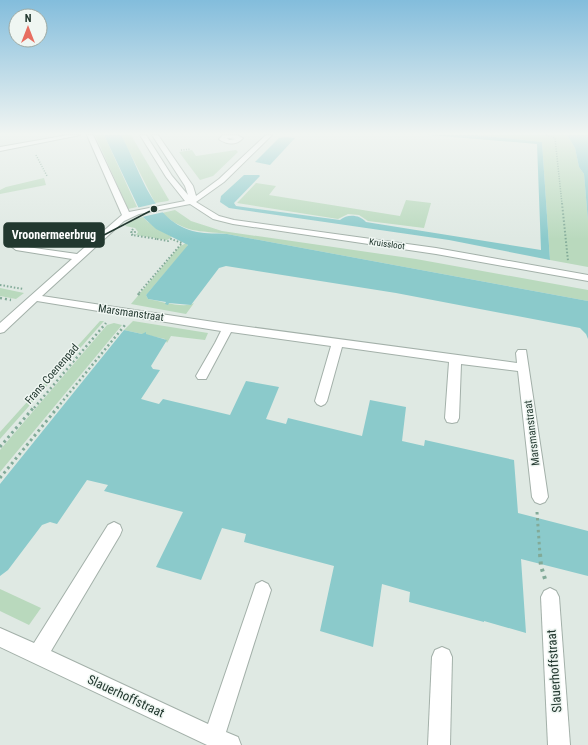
<svg xmlns="http://www.w3.org/2000/svg" width="588" height="745" font-family="'Roboto Condensed',sans-serif">
<style>
.green{fill:#b9d9bd}
.water{fill:#8bcacb}
.pier{fill:#dfe9e3}
.lines{fill:none;stroke-linecap:round;stroke-linejoin:round}
.minor-casing{stroke:#a3b0a9;stroke-width:2}
.path-far4{stroke:#82aa98;stroke-width:1.5;stroke-dasharray:1 1.5;stroke-linecap:butt}
.path-far3{stroke:#82aa98;stroke-width:2;stroke-dasharray:1.5 2;stroke-linecap:butt}
.path-far2{stroke:#82aa98;stroke-width:2.5;stroke-dasharray:2 3;stroke-linecap:butt}
.path-far1{stroke:#82aa98;stroke-width:3;stroke-dasharray:2.5 3.5;stroke-linecap:butt}
.path{stroke:#82aa98;stroke-width:4;stroke-dasharray:3 4.5;stroke-linecap:butt}
.minor{fill:#fff;fill-rule:evenodd}
.labels{text-anchor:middle;dominant-baseline:central;stroke-width:3;stroke-linejoin:round;paint-order:stroke}
.far-street-label{font-size:9px;fill:#22382f;stroke:#eff6f2}
.street-label{font-size:11px;fill:#22382f;stroke:#eff6f2}
.near-street-label{font-size:13px;fill:#22382f;stroke:#eff6f2}
.leader{fill:none;stroke:#22382f;stroke-width:1.5}
.callout-dot{fill:#22382f;stroke:#eff6f2;stroke-width:1.5}
.callout{fill:#22382f;stroke:#22382f;stroke-width:1.5}
.callout-label{font-size:12px;text-anchor:middle;font-weight:bold;fill:#fff}
</style>
<rect width="100%" height="100%" fill="#dfe9e3"/>
<g class="green">
<polygon points="95,135 104,135 137,207 128,209"/>
<polygon points="121,135 131,135 169,200 168,201 155,203"/>
<polygon points="477,135 567,135 575,148 579,167 584,174 588,221 588,267 550,260 542,142"/>
<polygon points="192,150 196,156 236,150 238,152 213,176 200,180 179,152"/>
<polygon points="44,178 46,185 0,194 0,190 6,187"/>
<polygon points="256,183 276,186 269,195 400,216 406,200 431,203 424,228 368,221 359,215 348,214 338,219 237,203"/>
<path d="M175 210 191 221 222 231 416 259 588 290V301L227 234C198 230 186 234 162 213Z"/>
<polygon points="143,217 148,222 172,237 167,240 136,235 138,232 135,228 125,226 133,219"/>
<path d="M186 243 188 246 146 295 148 299C159 301 185 309 194 303L186 314 131 304 179 247Z"/>
<polygon points="0,288 24,293 16,299 0,296"/>
<polygon points="100,321 104,321 0,439 0,432"/>
<polygon points="133,321 208,333 205,340 171,336 167,343 165,339 124,330"/>
<polygon points="114,323 122,325 0,472 0,450 107,325"/>
<polygon points="0,589 41,608 29,625 0,611"/>
</g>
<g class="water">
<path d="M104 135H121C140 168 151 223 197 232 206 234 217 233 227 234L588 301V339L586 334 580 328 396 293 226 266 219 268 191 305 169 303 168 305 165 304 166 302 148 299 146 295 188 245 156 229 143 217Z"/>
<path d="M428 135H477L542 142 550 260 449 240 229 208 220 202 221 196 244 175H259L260 176 234 203 236 206 340 220C347 214 359 214 366 222L541 250 537 144Z"/>
<polygon points="567,135 588,135 588,221 584,174 579,167 575,148"/>
<polygon points="286,137 295,138 270,165 255,162 279,138"/>
<polygon points="124,330 142,334 146,332 146,334 167,340 151,366 153,369 160,370 141,399 159,404 163,399 230,415 246,381 279,387 266,419 286,424 288,418 362,436 370,400 406,407 402,441 424,446 425,440 514,460 518,513 588,531 588,576 521,559 526,633 484,621 484,622 409,602 410,592 382,584 373,647 320,631 334,566 244,542 246,534 222,528 201,580 156,567 183,512 104,491 108,485 87,480 57,524 50,522 42,525 8,570 0,576 0,484"/>
</g>
<polygon class="pier" points="158,203 164,212 142,217 136,208"/>
<g class="lines">
<defs>
<g id="minor">
<polygon points="68,135 80,135 0,151 0,147"/>
<polygon points="87,135 93,135 129,212 185,201 166,177 140,135 146,135 172,176 188,195 185,186 152,135 158,135 193,186 196,196 219,179 266,135 272,135 224,182 196,202 219,216 234,220 436,248 588,275 588,281 436,254 233,224 213,219 190,204 139,214 124,221 42,296 227,324 517,363 516,353 518,350 526,350 548,497 545,502 540,504 535,502 532,497 518,371 461,364 459,418 457,422 452,423 447,422 445,418 449,362 342,347 327,401 325,404 321,406 317,404 315,401 331,346 231,332 206,379 198,379 196,376 215,343 221,331 37,301 4,332 0,333 0,323 72,259 16,250 12,247 13,245 77,254 122,215"/>
<path d="M223 135H237L243 138C237 145 228 145 220 140L219 139ZM227 138 236 139 229 140Z"/>
<polygon points="114,522 120,525 122,530 120,535 51,651 208,724 256,584 262,581 268,584 271,590 226,732 238,737 241,745 207,745 0,647 0,628 34,643 108,525"/>
<polygon points="550,588 556,591 559,597 570,745 548,745 541,597 544,591"/>
<polygon points="442,647 449,650 452,657 450,745 428,745 432,657 435,650"/>
</g>
</defs>
<use href="#minor" class="minor-casing"/>
<g class="path-far4">
<polyline points="546,135 555,138 562,204"/>
<polyline points="181,150 191,149"/>
<polyline points="36,155 47,176"/>
</g>
<g class="path-far3">
<polyline points="562,203 568,261"/>
<polyline points="133,229 131,232 135,232 132,235 157,239"/>
<polyline points="0,285 23,289"/>
<polyline points="139,293 182,243 171,239 168,241 157,239"/>
</g>
<g class="path-far2">
<polyline points="138,295 140,292"/>
<polyline points="0,298 11,300"/>
<polyline points="34,408 106,323"/>
<polyline points="57,408 125,325"/>
</g>
<g class="path-far1">
<polyline points="0,447 34,407"/>
<polyline points="0,478 58,407"/>
<polyline points="537,512 540,555"/>
</g>
<polyline class="path" points="540,554 541,566 545,579"/>
<use href="#minor" class="minor"/>
</g>
<linearGradient id="sky" x2="0" y2="1"><stop stop-color="#83bddc"/><stop offset="0.56" stop-color="#f1f5f2"/><stop offset="1" stop-color="#f1f5f2" stop-opacity="0"/></linearGradient>
<rect width="588" height="239" fill="url(#sky)"/>
<g class="labels">
<g class="far-street-label">
<text transform="translate(387 244) rotate(8)">Kruissloot</text>
</g>
<g class="street-label">
<text transform="translate(131 313) rotate(8)">Marsmanstraat</text>
<text transform="translate(52 374) rotate(-49)">Frans Coenenpad</text>
<text transform="translate(532 433) rotate(-97)">Marsmanstraat</text>
</g>
<g class="near-street-label">
<text transform="translate(554 671) rotate(-94)">Slauerhoffstraat</text>
<text transform="translate(126 696) rotate(25)">Slauerhoffstraat</text>
</g>
</g>
<path class="leader" d="M154 209L104 235"/>
<circle class="callout-dot" cx="154" cy="209" r="4"/>
<rect class="callout" x="4" y="223" width="100" height="24" rx="4"/>
<g class="callout-label">
<text x="54" y="239">Vroonermeerbrug</text>
</g>
<g transform="translate(28 28)"><circle r="19" fill="#eff6f2" stroke="#9daaa4"/>
<path d="M0-3L7 15L0 10L-7 15Z" fill="#e76d60"/>
<text y="-6" font-size="11" font-weight="bold" text-anchor="middle" fill="#22382f">N</text>
</g>
</svg>
